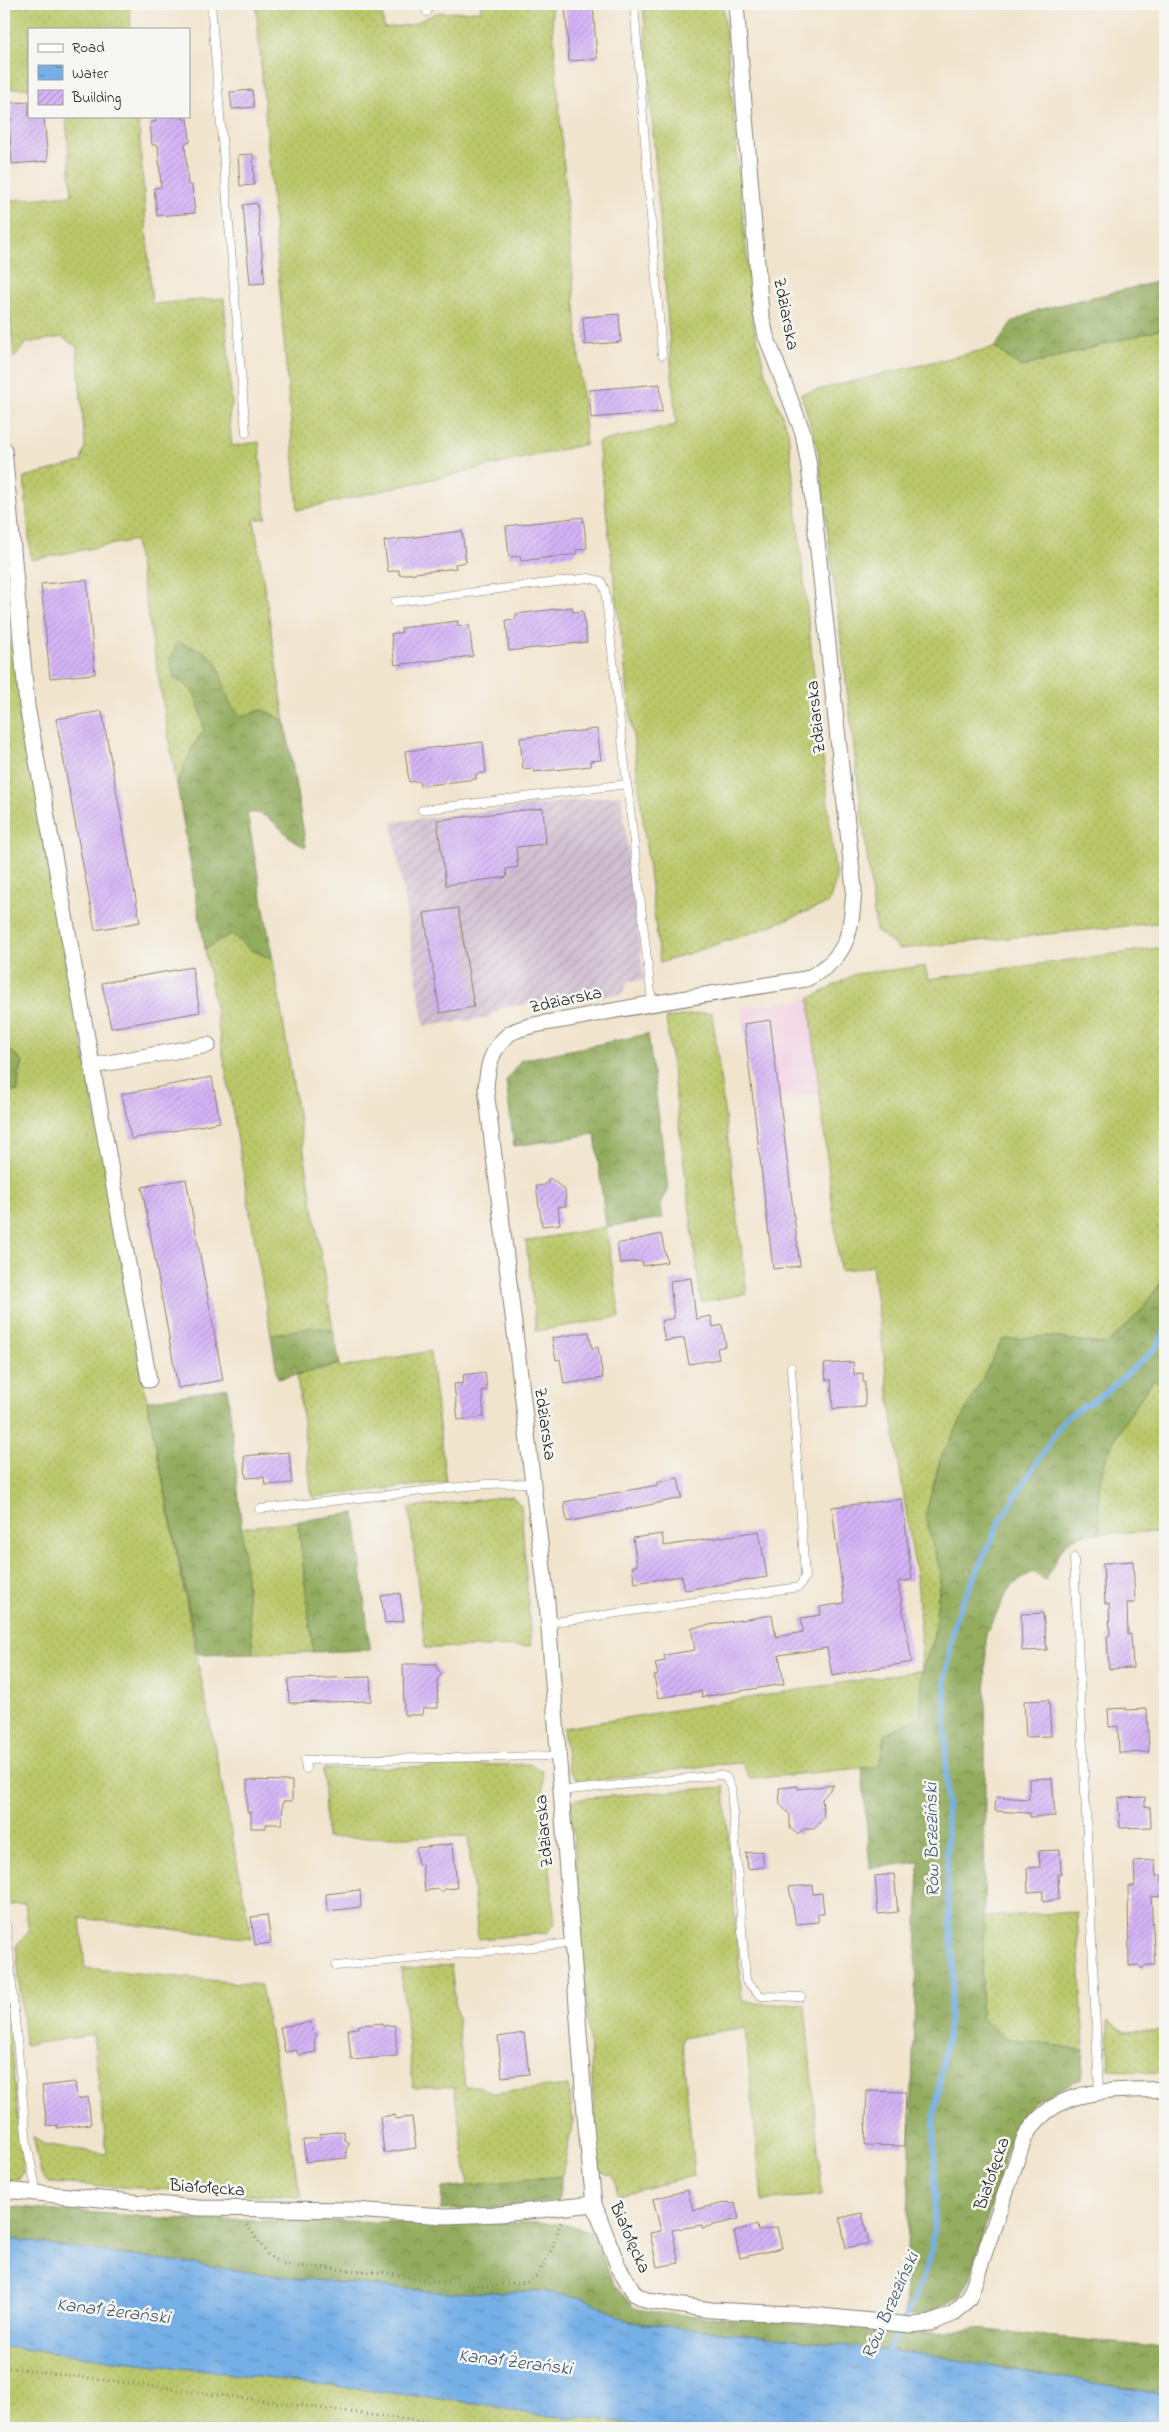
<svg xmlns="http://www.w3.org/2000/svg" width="1169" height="2432" font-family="'Indie Flower',sans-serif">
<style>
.built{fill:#f2cfe1}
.industrial{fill:url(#industrial-furrows)}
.grass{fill:url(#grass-dots);stroke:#6b7243}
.forest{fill:url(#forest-crowns);stroke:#58643d}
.water{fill:url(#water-ripples);stroke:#496681}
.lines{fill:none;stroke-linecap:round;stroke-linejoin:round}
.stream{stroke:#76afe6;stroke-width:5.5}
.building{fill:url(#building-hatch)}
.lane-casing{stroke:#868074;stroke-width:9}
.street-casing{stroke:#868074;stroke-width:17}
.path{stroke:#868074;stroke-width:3;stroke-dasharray:1 4;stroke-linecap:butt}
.lane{stroke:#fff;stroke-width:8}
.street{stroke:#fff;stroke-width:15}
.labels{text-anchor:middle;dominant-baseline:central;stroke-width:5;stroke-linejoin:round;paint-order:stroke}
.street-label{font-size:18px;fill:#1c1c1c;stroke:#f6f6f2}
.water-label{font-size:19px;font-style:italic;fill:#40576d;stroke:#f6f6f2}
</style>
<defs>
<pattern id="industrial-furrows" width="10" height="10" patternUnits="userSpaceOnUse" patternTransform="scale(1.25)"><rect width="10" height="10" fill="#cfbdcf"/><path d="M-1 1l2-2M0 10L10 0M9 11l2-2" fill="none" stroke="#b1a2b1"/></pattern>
<pattern id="grass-dots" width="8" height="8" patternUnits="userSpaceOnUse" patternTransform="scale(1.25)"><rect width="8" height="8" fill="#bac86a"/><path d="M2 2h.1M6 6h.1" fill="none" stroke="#9fab5b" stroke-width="1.8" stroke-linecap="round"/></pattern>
<pattern id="forest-crowns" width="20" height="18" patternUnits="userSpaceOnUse" patternTransform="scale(1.25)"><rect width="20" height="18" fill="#93ac5e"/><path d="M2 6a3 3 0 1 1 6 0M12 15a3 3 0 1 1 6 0" fill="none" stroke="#778b4d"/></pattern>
<pattern id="water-ripples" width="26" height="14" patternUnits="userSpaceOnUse" patternTransform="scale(1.25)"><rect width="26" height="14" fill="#76afe6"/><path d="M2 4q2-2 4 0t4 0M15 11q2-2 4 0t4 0" fill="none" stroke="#608eba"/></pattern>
<pattern id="building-hatch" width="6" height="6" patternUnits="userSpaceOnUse" patternTransform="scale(1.25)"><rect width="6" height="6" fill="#d4b3f6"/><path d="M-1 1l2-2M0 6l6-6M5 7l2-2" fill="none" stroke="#b599d2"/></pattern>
</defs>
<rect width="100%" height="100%" fill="#f6f6f2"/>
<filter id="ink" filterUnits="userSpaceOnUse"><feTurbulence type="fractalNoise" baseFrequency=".02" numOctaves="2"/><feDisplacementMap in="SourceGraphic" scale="10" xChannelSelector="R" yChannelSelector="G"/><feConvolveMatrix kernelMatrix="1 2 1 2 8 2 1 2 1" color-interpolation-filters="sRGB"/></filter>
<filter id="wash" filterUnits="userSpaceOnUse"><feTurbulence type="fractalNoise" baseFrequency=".0096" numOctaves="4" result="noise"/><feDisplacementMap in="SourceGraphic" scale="20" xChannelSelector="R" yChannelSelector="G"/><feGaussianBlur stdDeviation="1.12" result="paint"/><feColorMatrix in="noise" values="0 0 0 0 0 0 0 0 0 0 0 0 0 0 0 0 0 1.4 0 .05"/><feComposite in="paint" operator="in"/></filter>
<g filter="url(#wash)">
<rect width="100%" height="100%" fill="#f1e4cd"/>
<polygon class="built" points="809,999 820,1093 753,1102 742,1008"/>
<polygon class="industrial" points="621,795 644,980 628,981 623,994 503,1007 487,1018 424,1026 392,822"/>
<g class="grass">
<polygon points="4,4 152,4 129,6 131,29 29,29 29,88 4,89"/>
<polygon points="256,4 381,4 384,28 411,25 436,13 481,11 481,4 551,4 586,444 298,510"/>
<polygon points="643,4 723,4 753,322 765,372 788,431 836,880 829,903 757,931 660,963 598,442 676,425"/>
<polygon points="66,116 138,116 152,304 224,298 232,405 229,416 232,446 259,442 266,518 254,520 285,721 263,710 240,717 230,703 216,661 189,686 198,700 204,730 192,748 177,785 135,540 31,560 24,477 81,462 85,447 77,347 62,337 26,343 14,358 4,245 4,201 72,195"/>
<polygon points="1165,328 1165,920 1157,923 899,949 876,930 818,450 801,394 995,347 1021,367"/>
<polygon points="4,610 147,1401 252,1939 80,1918 85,1968 261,1985 301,2197 48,2183 41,2174 33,2136 43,2144 107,2154 93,2035 25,2045 16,1946 29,1931 25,1903 4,1906 4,1092 18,1091 19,1075 23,1063 13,1052 4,1054"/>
<polygon points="231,934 250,949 273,960 333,1330 312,1327 271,1335 205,949"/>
<polygon points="1165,947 1165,1277 1139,1313 1106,1345 1047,1336 978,1387 940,1460 925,1517 941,1573 933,1641 922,1670 921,1717 886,1734 879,1766 750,1779 742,1763 712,1765 591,1781 578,1780 569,1771 563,1728 922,1670 918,1589 895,1439 872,1266 840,1271 809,999 855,974 925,966 928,979"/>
<polygon points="712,1012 747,1294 701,1302 666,1018"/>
<polygon points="606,1227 620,1317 536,1331 526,1241"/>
<polygon points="430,1351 446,1482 312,1497 297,1375 340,1364 340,1368"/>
<path d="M1153 1380 1165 1386V1532L1100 1533C1100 1519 1098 1504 1099 1490 1102 1450 1132 1412 1153 1380Z"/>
<polygon points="512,1496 521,1505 531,1646 425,1648 409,1508"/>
<polygon points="298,1521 313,1652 253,1653 240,1528"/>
<polygon points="531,1764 542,1771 555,1925 547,1933 478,1939 468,1836 326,1838 323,1769"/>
<polygon points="724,1787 742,1999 754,2003 805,2005 822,2195 762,2201 745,2027 682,2038 694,2176 619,2195 612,2176 599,2171 571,1803 576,1799"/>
<polygon points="1077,1912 1084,2050 1005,2038 981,2018 984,1917"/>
<polygon points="451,1965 465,2086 478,2086 493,2093 568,2085 573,2120 562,2176 468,2186 454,2087 413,2087 401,1970"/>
<polygon points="4,1972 23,2173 18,2180 4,2179"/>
<polygon points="1108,2020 1125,2032 1165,2030 1165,2073 1109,2070"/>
<polygon points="4,2344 484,2404 535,2415 600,2419 652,2428 56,2428 4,2422"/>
</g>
<g class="forest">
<polygon points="1165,280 1165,328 1021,367 995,347 1012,322 1038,310"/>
<path d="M177 642 203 651 216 661 230 703 240 716 263 710 285 721 306 847C282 839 274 809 247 813L273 960 250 949 231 934 205 949 177 785 192 748 204 730C199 705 200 692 175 679L170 662Z"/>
<polygon points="648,1034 668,1188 661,1203 663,1218 606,1227 595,1134 514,1146 506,1081 521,1060"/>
<polygon points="13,1052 23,1063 19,1075 18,1091 4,1092 4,1054"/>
<path d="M1165 1277V1386L1153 1380C1131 1412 1102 1450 1099 1490 1098 1504 1100 1519 1100 1533 1063 1533 1061 1550 1046 1580L1032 1572 1010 1587 986 1634 984 1917 981 2018 1005 2038 1084 2050 1081 2079 1035 2101 1014 2125 970 2279 960 2296 924 2316 905 2315 919 1862 870 1868 862 1768 879 1766 886 1734 921 1717 922 1670 933 1641 941 1573 925 1517 940 1460 1002 1340 1047 1336 1106 1345 1139 1313Z"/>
<polygon points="312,1327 333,1330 340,1364 278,1379 271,1335"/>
<path d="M227 1388C238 1476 244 1565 253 1653L198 1654 147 1401Z"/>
<polygon points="355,1513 370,1650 313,1652 298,1521"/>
<polygon points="562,2176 558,2200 497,2208 441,2210 442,2188"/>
<polygon points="4,2206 189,2220 558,2223 591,2231 613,2282 634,2308 659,2313 918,2333 976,2329 1165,2348 1165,2395 929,2355 631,2322 584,2298 540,2291 449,2293 293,2278 4,2238"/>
<polygon points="4,2422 56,2428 4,2428"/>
</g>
<polygon class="water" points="4,2238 293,2278 449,2293 540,2291 584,2298 631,2322 929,2355 1165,2395 1165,2428 652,2428 600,2419 535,2415 484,2404 4,2347"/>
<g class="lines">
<polyline class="stream" points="885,2356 916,2296 932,2251 935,2205 934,2117 946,2044 954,1974 948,1901 945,1682 955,1619 1001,1519 1065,1418 1105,1393 1157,1347 1165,1332"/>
</g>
<g id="blocks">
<g class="building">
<polygon points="565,4 593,4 597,59 569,61"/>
<polygon points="252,90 254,107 232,109 230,92"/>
<polygon points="29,102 29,116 44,117 48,161 12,164 9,120 12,120 10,103"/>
<polygon points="155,116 182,116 183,119 188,119 190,142 185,143 188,185 192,185 195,213 157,216 154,188 161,187 158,145 152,145 150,122 156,122"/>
<polygon points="253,154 254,185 240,186 238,155"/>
<polygon points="257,203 265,283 250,284 243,205"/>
<polygon points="619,314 621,342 585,345 583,317"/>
<polygon points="660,384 662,412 591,418 589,390"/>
<polygon points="583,517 587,548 576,550 577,554 521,561 520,556 509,557 506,526"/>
<polygon points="462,531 466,562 455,564 456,568 399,575 399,570 388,572 384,541"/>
<polygon points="87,580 95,674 50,678 41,584"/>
<polygon points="572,607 573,612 583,611 587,642 509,651 506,620 516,619 516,614"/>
<polygon points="458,621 458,626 469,625 473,656 395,665 391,634 402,632 401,628"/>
<polygon points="102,711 140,922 95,930 56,719"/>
<polygon points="597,729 601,760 590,761 591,766 534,772 534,768 523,769 520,738"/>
<polygon points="483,742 486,773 476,774 476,779 420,786 419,781 409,782 405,751"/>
<polygon points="543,808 546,844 516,847 518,867 506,869 507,877 446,885 437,820"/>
<polygon points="458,908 474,1007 440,1013 424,913"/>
<polygon points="192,967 200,1012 111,1028 102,983"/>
<polygon points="770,1020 800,1266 773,1269 744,1024"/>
<polygon points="212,1077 220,1122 131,1139 122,1094"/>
<polygon points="550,1178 565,1190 566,1206 558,1207 560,1224 542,1226 536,1186 545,1185"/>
<polygon points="186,1179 223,1380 178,1388 142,1187"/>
<polygon points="661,1234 667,1262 643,1266 642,1261 620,1263 617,1244"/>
<polygon points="691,1278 696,1319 711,1316 713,1327 722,1325 726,1346 717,1348 719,1359 689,1364 684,1338 665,1341 661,1321 674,1318 670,1281"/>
<polygon points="589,1332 592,1348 598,1347 603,1378 564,1384 560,1359 556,1360 552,1338"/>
<polygon points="853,1362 854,1374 863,1373 863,1382 865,1382 865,1407 833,1409 831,1380 826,1380 824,1364"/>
<polygon points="485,1372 487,1390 482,1391 484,1417 458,1420 454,1384 464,1383 463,1375"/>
<polygon points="289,1452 292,1483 265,1485 264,1477 246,1478 244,1456"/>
<polygon points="678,1478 682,1498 567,1522 564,1502 658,1485 658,1482"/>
<polygon points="902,1499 912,1580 898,1582 912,1662 832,1676 827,1648 779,1655 784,1684 702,1697 701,1691 658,1698 654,1676 658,1675 655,1663 665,1661 664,1655 695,1650 691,1628 772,1615 776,1637 803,1632 801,1618 821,1615 820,1607 844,1603 832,1507"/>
<polygon points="759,1531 767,1577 685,1590 682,1576 635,1583 632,1567 637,1566 633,1538 662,1534 664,1546"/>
<polygon points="1133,1561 1135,1603 1127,1603 1128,1635 1131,1634 1133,1668 1109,1669 1107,1636 1110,1635 1109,1604 1105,1604 1103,1563"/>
<polygon points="400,1593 404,1621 385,1623 381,1596"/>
<polygon points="1043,1613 1047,1650 1022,1651 1021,1614"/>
<polygon points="403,1664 436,1664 437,1669 442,1674 437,1679 438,1708 423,1708 422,1715 404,1715"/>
<polygon points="370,1677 371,1701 289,1703 288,1679"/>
<polygon points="1049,1700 1051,1736 1026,1737 1024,1701"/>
<polygon points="1126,1708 1126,1710 1147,1709 1149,1752 1119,1753 1118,1726 1109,1727 1108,1709"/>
<polygon points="1052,1778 1055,1816 1030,1817 1030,1813 995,1811 996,1797 1029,1799 1029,1779"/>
<polygon points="247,1780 292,1781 292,1801 283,1801 282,1824 266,1824 266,1828 251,1828 251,1812 247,1812"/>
<polygon points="834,1785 822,1799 824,1817 814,1829 804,1829 798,1835 790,1828 790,1815 780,1804 779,1788 798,1786 798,1789"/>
<polygon points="1145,1797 1145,1806 1150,1807 1151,1827 1120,1828 1118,1798"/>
<polygon points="453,1844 457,1888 445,1889 442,1892 438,1889 425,1891 422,1864 418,1865 416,1848"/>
<polygon points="1060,1850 1061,1874 1058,1874 1059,1899 1043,1902 1043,1891 1028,1892 1027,1868 1040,1867 1039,1851"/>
<polygon points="762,1851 764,1867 748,1869 746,1853"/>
<polygon points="1155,1860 1156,1876 1162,1875 1162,1896 1151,1897 1155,1965 1146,1965 1142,1969 1138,1965 1129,1966 1128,1886 1135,1886 1134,1861"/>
<polygon points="894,1874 898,1912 878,1914 875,1876"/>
<polygon points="812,1885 813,1894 822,1893 824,1914 818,1914 818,1922 796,1924 789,1887"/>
<polygon points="360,1890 361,1907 327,1911 326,1894"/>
<polygon points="267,1915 271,1943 255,1945 251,1917"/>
<polygon points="311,2022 312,2031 317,2035 314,2040 316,2052 298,2055 297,2050 285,2052 280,2027"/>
<polygon points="383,2023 383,2026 395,2025 397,2056 351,2060 348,2029 359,2028 359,2025"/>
<polygon points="524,2033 529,2074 502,2077 498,2037"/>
<polygon points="75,2082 77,2099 88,2097 91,2124 57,2128 57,2125 47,2126 42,2086"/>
<polygon points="867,2091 906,2092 904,2146 865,2145"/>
<polygon points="395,2115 395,2119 412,2117 416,2148 384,2153 380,2117"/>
<polygon points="344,2131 345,2140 350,2143 346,2149 347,2158 306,2162 303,2140 321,2137 320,2134"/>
<polygon points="688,2190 693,2210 729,2202 730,2204 735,2203 739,2219 702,2228 702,2225 672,2230 679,2263 657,2267 650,2233 661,2231 653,2199"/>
<polygon points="862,2213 869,2243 846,2248 840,2218"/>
<polygon points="757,2225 758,2231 777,2227 782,2248 740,2258 734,2231"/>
</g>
</g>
</g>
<g filter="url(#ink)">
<use href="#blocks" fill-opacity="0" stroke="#868074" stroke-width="1"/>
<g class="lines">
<defs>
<g id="lane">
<polyline points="211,4 246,433"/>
<polyline points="426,4 427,12"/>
<polyline points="634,4 662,355"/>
<polyline points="395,602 588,578 601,581 605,590 652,1002"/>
<polyline points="422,810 627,784"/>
<polyline points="259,1509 486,1484 533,1483"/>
<polyline points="1074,1558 1099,2092"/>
<polyline points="548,1623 799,1587 805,1577 791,1367"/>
<polyline points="306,1769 305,1760 557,1756"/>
<polyline points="560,1791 720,1775 726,1777 731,1788 746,1981 761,1996 801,1997"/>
<polyline points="6,1925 27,2144 37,2193"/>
<polyline points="336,1966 573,1943"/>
</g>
<g id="street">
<path d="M736 4 761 313 766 336 803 433 809 466 854 889C851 932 849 958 806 979 727 991 648 1003 570 1019 554 1022 520 1025 508 1035 491 1049 487 1068 486 1089L547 1602 586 2127 594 2204 618 2266 635 2294 648 2301 711 2310 811 2315 911 2325 931 2323 953 2314 969 2298 1024 2139C1054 2084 1111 2092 1165 2089"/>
<polyline points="4,449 27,706 149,1380"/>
<polyline points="92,1066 208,1045"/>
<polyline points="4,2190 198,2208 353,2210 445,2216 501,2214 594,2204"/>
</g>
</defs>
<use href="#lane" class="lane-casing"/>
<use href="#street" class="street-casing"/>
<g class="path">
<polyline points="247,2225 268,2255 283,2265 390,2273 426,2281 487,2286 528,2282 538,2275 552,2249 561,2222"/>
<polyline points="4,2367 472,2428"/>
</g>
<use href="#lane" class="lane"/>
<use href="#street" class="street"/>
</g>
</g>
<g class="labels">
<g class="street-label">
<text transform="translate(785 314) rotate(79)">Zdziarska</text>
<text transform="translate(817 717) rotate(-96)">Zdziarska</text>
<text transform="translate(566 1001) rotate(-12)">Zdziarska</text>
<text transform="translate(544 1424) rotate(82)">Zdziarska</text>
<text transform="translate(545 1831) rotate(-95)">Zdziarska</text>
<text transform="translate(993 2174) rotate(-71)">Białołęcka</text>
<text transform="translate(207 2189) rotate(4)">Białołęcka</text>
<text transform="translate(629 2238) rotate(66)">Białołęcka</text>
</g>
<g class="water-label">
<text transform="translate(933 1840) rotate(-91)">Rów Brzeziński</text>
<text transform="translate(891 2306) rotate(-66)">Rów Brzeziński</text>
<text transform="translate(113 2312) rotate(7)">Kanał Żerański</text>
<text transform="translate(515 2363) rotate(7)">Kanał Żerański</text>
</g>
</g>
<rect width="1169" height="2432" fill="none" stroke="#f6f6f2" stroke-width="20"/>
<rect x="28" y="28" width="162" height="90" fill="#f6f6f2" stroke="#9f9f9c"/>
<rect x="38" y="44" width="25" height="8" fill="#ffffff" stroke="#9f9f9c"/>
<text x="72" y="52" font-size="15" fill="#1c1c1c">Road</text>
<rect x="38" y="65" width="25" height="15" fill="url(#water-ripples)" stroke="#9f9f9c"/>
<text x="72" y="78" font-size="15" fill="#1c1c1c">Water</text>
<rect x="38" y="90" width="25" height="15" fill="url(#building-hatch)" stroke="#9f9f9c"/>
<text x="72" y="102" font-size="15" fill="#1c1c1c">Building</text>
</svg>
